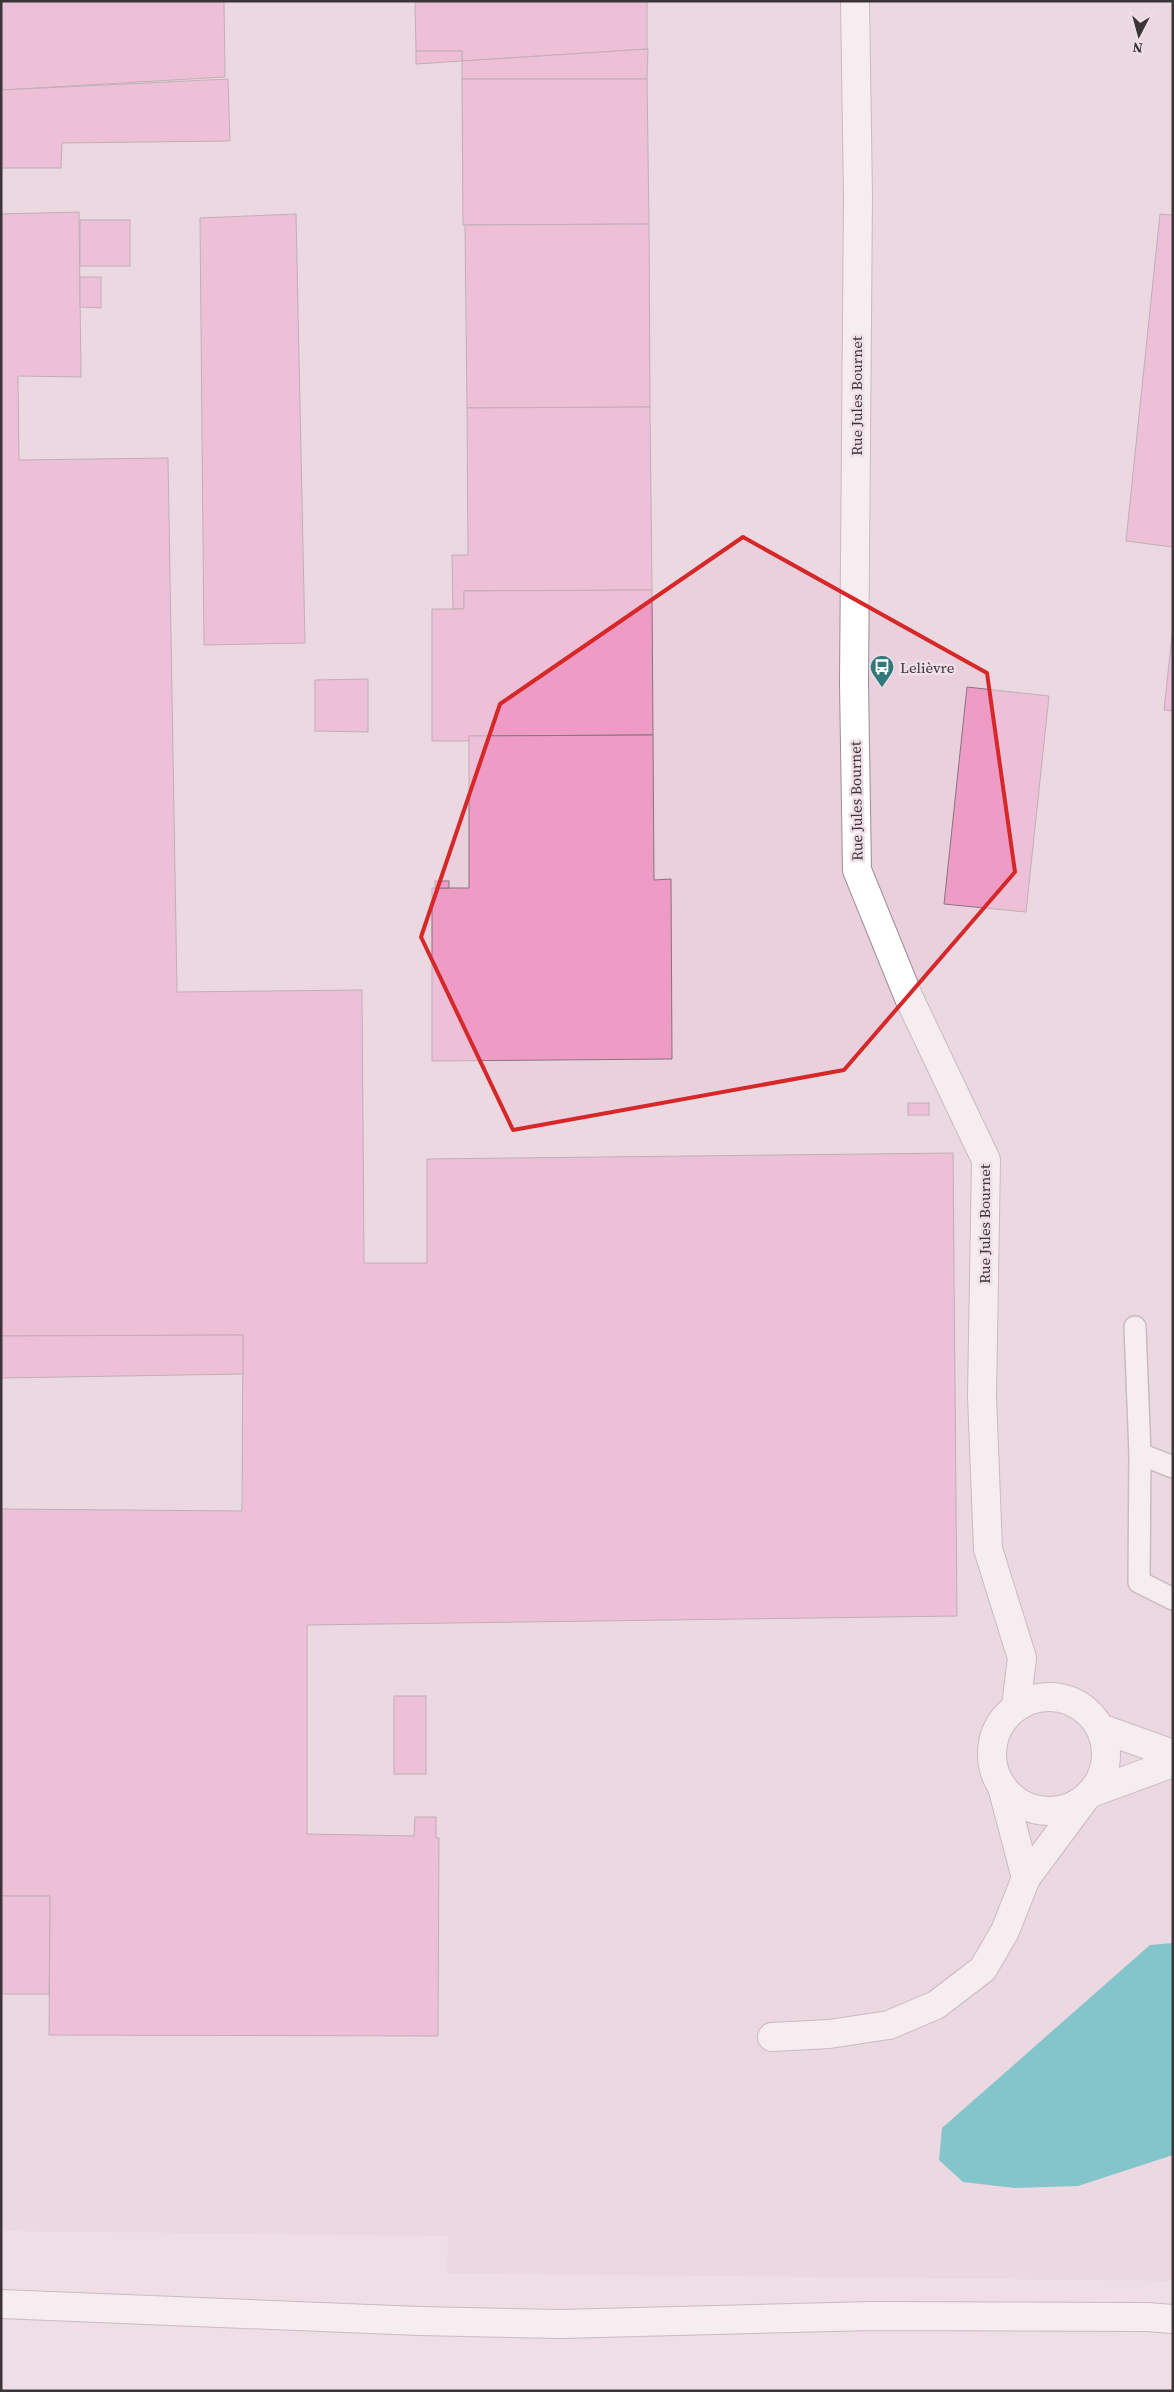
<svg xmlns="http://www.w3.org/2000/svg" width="1174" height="2392" font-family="'Source Serif 4',serif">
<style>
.built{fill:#e9d0dc}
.water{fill:#00a6a8}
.building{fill:#ee9bc5;stroke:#85767d}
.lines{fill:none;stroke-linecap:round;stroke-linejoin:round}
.service-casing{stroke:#9e8e95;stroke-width:24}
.minor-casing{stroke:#9e8e95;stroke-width:30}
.secondary-casing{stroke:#9e8e95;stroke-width:30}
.service{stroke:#fff;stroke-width:21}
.minor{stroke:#fff;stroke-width:28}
.secondary{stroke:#fff;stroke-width:28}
.marked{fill:none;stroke:#d62828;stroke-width:4;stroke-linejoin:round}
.labels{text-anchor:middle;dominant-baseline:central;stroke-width:5;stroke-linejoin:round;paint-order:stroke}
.street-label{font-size:15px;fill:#3b3538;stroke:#efdee6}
.poi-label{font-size:15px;fill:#3b3538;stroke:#efdee6;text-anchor:start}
</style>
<rect width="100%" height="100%" fill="#efdee6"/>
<polygon class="built" points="1,1 1173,1 1173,2281 447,2273 448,2236 1,2231"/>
<polygon class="water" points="1173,1943 1173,2155 1078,2186 1015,2188 963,2182 939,2160 942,2128 1150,1945"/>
<g class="building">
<polygon points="1,1 224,1 225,77 1,90"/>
<polygon points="415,1 647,1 647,49 462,61 462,51 416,51"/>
<polygon points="648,49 647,79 462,79 462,61"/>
<polygon points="416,51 462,51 462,61 416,64"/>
<polygon points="228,79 230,141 62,143 61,168 1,168 1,90"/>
<polygon points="462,79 647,79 649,224 463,225"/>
<polygon points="79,212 81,377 18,376 19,460 168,458 177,992 362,990 364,1263 427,1263 427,1159 953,1153 957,1616 307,1625 307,1834 414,1836 415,1817 436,1817 436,1838 439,1838 438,2036 49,2035 50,1896 1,1896 1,1509 242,1511 243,1335 1,1336 1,214"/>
<polygon points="296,214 305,643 204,645 200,218"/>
<polygon points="1160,214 1173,215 1173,547 1126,541"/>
<rect x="80" y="220" width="50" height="46"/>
<polygon points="649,224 650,407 467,408 465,225"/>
<polygon points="80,277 101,277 101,308 80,307"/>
<polygon points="650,407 652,590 464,591 464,609 453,609 452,555 468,555 467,408"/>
<polygon points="652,590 653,735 469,736 469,741 432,741 432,609 464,609 464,591"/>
<polygon points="1173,626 1173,711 1164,710"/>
<polygon points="368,679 368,732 315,731 315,680"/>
<polygon points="967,687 1049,696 1026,912 944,904"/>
<polygon points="653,735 654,880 671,879 672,1059 432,1061 432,888 469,888 469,736"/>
<rect x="435" y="881" width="14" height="7"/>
<rect x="908" y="1103" width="21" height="12"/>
<polygon points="243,1335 243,1374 1,1378 1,1336"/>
<rect x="394" y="1696" width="32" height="78"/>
<polygon points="1,1896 50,1896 49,1994 1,1994"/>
</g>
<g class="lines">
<defs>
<g id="service">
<polyline points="1135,1327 1140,1454 1173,1467"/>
<polyline points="1140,1454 1139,1582 1173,1599"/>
</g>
<g id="minor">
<polyline points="855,1 858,197 854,683 857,870 909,998 986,1160 982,1396 988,1549 1022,1658 1016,1707"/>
<circle cx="1049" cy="1754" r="57"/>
<polyline points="1100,1728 1173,1754"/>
<polyline points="1002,1787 1026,1878"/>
<polyline points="1091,1793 1173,1763"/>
<polyline points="772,2037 829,2034 889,2025 936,2005 983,1969 1005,1931 1026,1878 1084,1800"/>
</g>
<polyline id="secondary" points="1,2304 419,2321 561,2324 872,2316 1147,2317 1173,2319"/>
</defs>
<use href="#service" class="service-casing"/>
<use href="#minor" class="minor-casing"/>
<use href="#secondary" class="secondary-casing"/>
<use href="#service" class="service"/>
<use href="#minor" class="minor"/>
<use href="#secondary" class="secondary"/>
</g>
<path d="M0 0H1174V2392H0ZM743 537 987 673 1015 872 844 1070 513 1130 421 937 500 704Z" fill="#efdee6" fill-opacity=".55" fill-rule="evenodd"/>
<path class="marked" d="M743 537 987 673 1015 872 844 1070 513 1130 421 937 500 704Z"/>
<defs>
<symbol id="bus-pin" viewBox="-11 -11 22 30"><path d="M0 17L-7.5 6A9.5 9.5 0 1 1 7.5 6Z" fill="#30797a" stroke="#efdee6"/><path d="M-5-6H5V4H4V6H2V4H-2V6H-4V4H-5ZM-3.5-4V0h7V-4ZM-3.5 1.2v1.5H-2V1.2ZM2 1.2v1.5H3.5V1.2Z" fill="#fff"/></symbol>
</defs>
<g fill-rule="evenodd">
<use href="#bus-pin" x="868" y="653" width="28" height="38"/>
</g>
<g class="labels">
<g class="street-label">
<text transform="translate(856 396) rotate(-90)">Rue Jules Bournet</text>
<text transform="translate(856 801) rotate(-91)">Rue Jules Bournet</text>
<text transform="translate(984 1224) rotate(-90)">Rue Jules Bournet</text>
</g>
<g class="poi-label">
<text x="900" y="667">Lelièvre</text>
</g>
</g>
<rect width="1174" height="2392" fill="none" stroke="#3b3538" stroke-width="5"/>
<g transform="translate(1139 35) rotate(186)" stroke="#efdee6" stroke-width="4" paint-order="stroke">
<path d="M0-4L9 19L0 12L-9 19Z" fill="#3b3538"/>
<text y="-8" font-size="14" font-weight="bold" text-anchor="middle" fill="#3b3538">N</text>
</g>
</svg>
